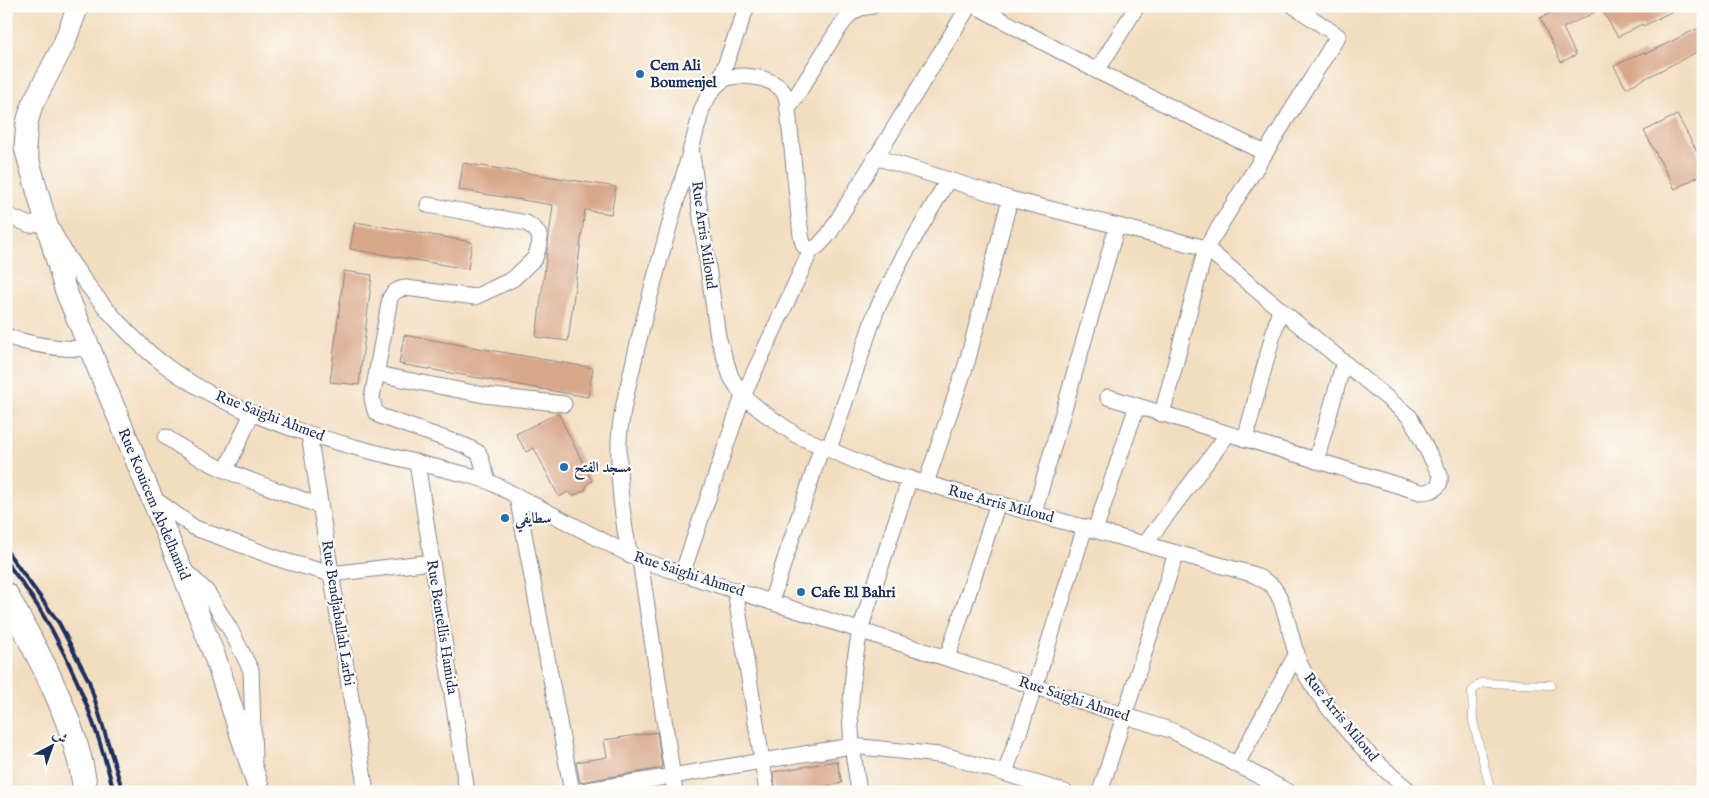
<svg xmlns="http://www.w3.org/2000/svg" width="1709" height="798" font-family="'IM FELL English',Amiri,serif">
<style>
.building{fill:#d9a88b}
.lines{fill:none;stroke-linecap:round;stroke-linejoin:round}
.lane-casing{stroke:#87868e;stroke-width:9}
.street-casing{stroke:#87868e;stroke-width:17}
.secondary-casing{stroke:#87868e;stroke-width:23}
.primary-casing{stroke:#87868e;stroke-width:26}
.lane{stroke:#fff;stroke-width:8}
.street{stroke:#fff;stroke-width:15}
.secondary{stroke:#fff;stroke-width:21}
.primary{stroke:#fff;stroke-width:24}
.rail{stroke:#1b2f5e;stroke-width:4}
.poi-dot{fill:#1f6fb2;stroke:#fdfcf7;stroke-width:2}
.labels{text-anchor:middle;dominant-baseline:central;stroke-width:4.5;stroke-linejoin:round;paint-order:stroke}
.poi-label{font-size:15px;font-weight:bold;fill:#1b2f5e;stroke:#fdfcf7;text-anchor:start}
.street-label{font-size:15px;fill:#1b2f5e;stroke:#fdfcf7}
</style>
<rect width="100%" height="100%" fill="#fdfcf7"/>
<filter id="ink" filterUnits="userSpaceOnUse"><feTurbulence type="fractalNoise" baseFrequency=".02" numOctaves="2"/><feDisplacementMap in="SourceGraphic" scale="10" xChannelSelector="R" yChannelSelector="G"/><feConvolveMatrix kernelMatrix="1 2 1 2 8 2 1 2 1" color-interpolation-filters="sRGB"/></filter>
<filter id="wash" filterUnits="userSpaceOnUse"><feTurbulence type="fractalNoise" baseFrequency=".0096" numOctaves="4" result="noise"/><feDisplacementMap in="SourceGraphic" scale="20" xChannelSelector="R" yChannelSelector="G"/><feGaussianBlur stdDeviation="1.12" result="paint"/><feColorMatrix in="noise" values="0 0 0 0 0 0 0 0 0 0 0 0 0 0 0 0 0 1.4 0 .05"/><feComposite in="paint" operator="in"/></filter>
<g filter="url(#wash)">
<rect width="100%" height="100%" fill="#f3ddbf"/>
<g id="blocks">
<g class="building">
<polygon points="1566,6 1683,6 1643,26 1642,24 1618,37 1601,9 1563,28 1576,55 1561,62 1540,18"/>
<polygon points="1703,26 1703,49 1626,88 1614,66 1644,52 1645,54"/>
<polygon points="1677,115 1703,162 1703,174 1675,189 1644,131"/>
<polygon points="463,163 616,187 611,214 585,210 568,341 536,337 553,205 459,190"/>
<polygon points="355,222 472,242 468,269 350,249"/>
<polygon points="344,271 372,275 359,385 330,382"/>
<polygon points="404,335 593,368 588,397 399,364"/>
<polygon points="558,413 592,481 587,484 585,490 573,496 568,492 559,497 534,448 526,452 516,434"/>
<polygon points="657,732 662,768 580,782 576,762 607,757 604,740"/>
<polygon points="837,761 842,783 793,792 776,792 773,772"/>
</g>
</g>
</g>
<g filter="url(#ink)">
<use href="#blocks" fill-opacity="0" stroke="#87868e" stroke-width="1"/>
<g class="lines">
<defs>
<polyline id="lane" points="1491,792 1473,721 1472,691 1481,683 1551,685"/>
<g id="street">
<polyline points="976,6 1097,71 1265,153"/>
<polyline points="1097,71 1137,6"/>
<polyline points="719,82 747,6"/>
<polyline points="788,109 837,31 849,15 860,8 872,6"/>
<path d="M691 148 718 337 731 377 743 396 764 413 796 435 874 469 1252 574C1258 577 1266 581 1271 585 1287 599 1291 650 1303 670 1330 716 1369 758 1411 792"/>
<path d="M875 157 1010 199 1206 248 1410 417 1440 475C1442 488 1432 492 1420 492L1108 397"/>
<path d="M428 205 526 223 535 229 539 235 540 243 535 258 513 279 475 297 406 288C398 289 394 291 390 298L372 398 375 411 380 416 466 446 479 453 488 481"/>
<path d="M6 215 30 225 37 223 45 217C55 234 64 253 76 269 99 303 134 342 166 366 253 430 370 450 472 476L488 481 640 560 1173 731 1289 792"/>
<path d="M6 336C33 346 61 349 90 349"/>
<polyline points="377,374 484,395 564,404"/>
<polyline points="1162,414 1206,248 1338,36 1294,6"/>
<polyline points="309,434 366,792"/>
<path d="M166 437C211 470 268 486 320 506"/>
<polyline points="1245,439 1280,309"/>
<polyline points="829,449 876,311 902,259 948,180"/>
<polyline points="1316,461 1344,362"/>
<polyline points="417,462 467,792"/>
<polyline points="226,470 252,413"/>
<polyline points="926,483 967,362 1010,199"/>
<polyline points="517,496 572,792"/>
<polyline points="153,498 195,528 285,561 331,574 432,562"/>
<polyline points="1034,513 1117,226"/>
<polyline points="1095,530 1137,406"/>
<polyline points="1145,544 1228,434"/>
<path d="M630 556C622 519 618 479 619 442 620 413 629 384 635 356 654 273 680 192 702 109 706 100 711 90 719 83 733 71 769 76 781 89 784 92 786 96 787 100L801 236 804 246 811 250 818 246 829 234 969 6"/>
<polyline points="640,560 675,792"/>
<polyline points="183,569 207,592 230,629 251,670 254,759"/>
<polyline points="682,574 743,396 811,250"/>
<polyline points="735,590 767,792"/>
<polyline points="771,602 822,446"/>
<polyline points="947,658 998,503"/>
<polyline points="1237,764 1297,653"/>
<polyline points="1005,773 1035,686 1085,527"/>
<polyline points="576,792 852,746 948,756 1065,792"/>
<polyline points="859,792 852,746 850,713 854,665 860,630 910,478"/>
<polyline points="1100,792 1176,553"/>
</g>
<polyline id="secondary" points="78,6 63,46 32,105 27,123 25,148 65,289 180,566 216,660 260,792"/>
<path id="primary" d="M6 595C35 648 66 703 80 761 82 772 85 781 85 792"/>
</defs>
<use href="#lane" class="lane-casing"/>
<use href="#street" class="street-casing"/>
<use href="#secondary" class="secondary-casing"/>
<use href="#primary" class="primary-casing"/>
<use href="#lane" class="lane"/>
<use href="#street" class="street"/>
<use href="#secondary" class="secondary"/>
<use href="#primary" class="primary"/>
<g class="rail">
<polyline points="6,550 59,623 89,681 123,792"/>
<path d="M7 563C61 630 93 709 114 792"/>
</g>
</g>
</g>
<g class="poi-dot">
<circle cx="640" cy="74" r="5"/>
<circle cx="564" cy="467" r="5"/>
<circle cx="505" cy="518" r="5"/>
<circle cx="801" cy="592" r="5"/>
</g>
<g class="labels">
<g class="poi-label">
<text x="650" y="65">Cem Ali<tspan x="650" dy="17">Boumenjel</tspan></text>
<text x="574" y="467">مسجد الفتح</text>
<text x="515" y="518">سطايفي</text>
<text x="811" y="592">Cafe El Bahri</text>
</g>
<g class="street-label">
<text transform="translate(704 235) rotate(82)">Rue Arris Miloud</text>
<text transform="translate(270 416) rotate(21)">Rue Saighi Ahmed</text>
<text transform="translate(154 504) rotate(67)">Rue Kouicem Abdelhamid</text>
<text transform="translate(1001 504) rotate(15)">Rue Arris Miloud</text>
<text transform="translate(689 574) rotate(18)">Rue Saighi Ahmed</text>
<text transform="translate(338 613) rotate(81)">Rue Bendjaballah Larbi</text>
<text transform="translate(442 627) rotate(81)">Rue Bentellis Hamida</text>
<text transform="translate(1074 699) rotate(18)">Rue Saighi Ahmed</text>
<text transform="translate(1341 717) rotate(51)">Rue Arris Miloud</text>
</g>
</g>
<rect width="1709" height="798" fill="none" stroke="#fdfcf7" stroke-width="25"/>
<g transform="translate(52 746) rotate(41)" stroke="#fdfcf7" stroke-width="4" paint-order="stroke">
<path d="M0-4L9 19L0 12L-9 19Z" fill="#1b2f5e"/>
<text y="-8" font-size="14" font-weight="bold" text-anchor="middle" fill="#1b2f5e">ش</text>
</g>
</svg>
